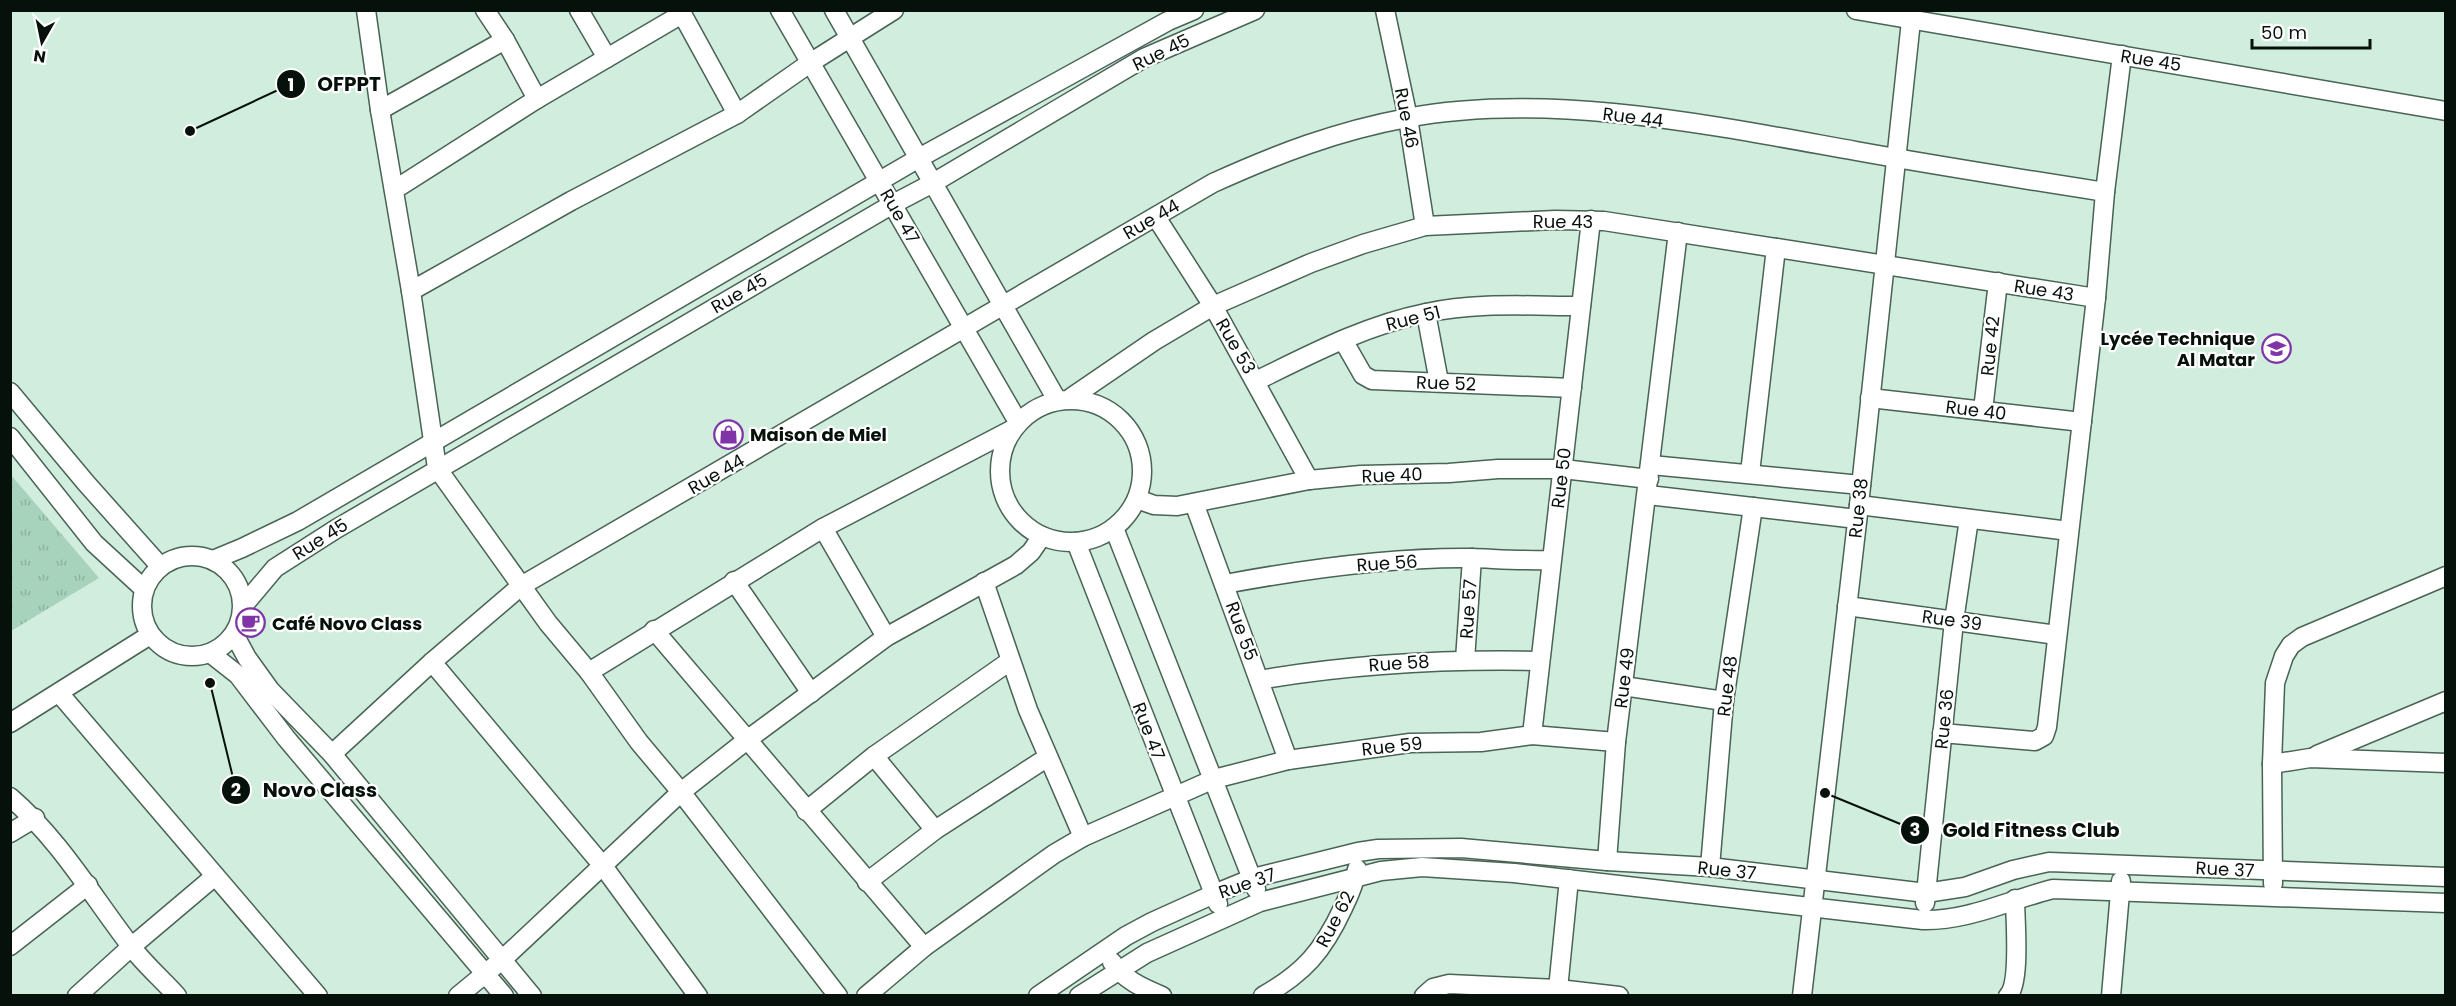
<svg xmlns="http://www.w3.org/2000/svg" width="2456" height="1006" font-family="Poppins,sans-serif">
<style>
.grass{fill:url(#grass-tufts)}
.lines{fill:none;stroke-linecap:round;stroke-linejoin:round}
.minor-casing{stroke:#496355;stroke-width:21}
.minor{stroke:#fff;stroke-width:18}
.labels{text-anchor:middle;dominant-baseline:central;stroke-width:4.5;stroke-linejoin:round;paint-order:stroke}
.street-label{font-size:18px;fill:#07110b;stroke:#fff}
.poi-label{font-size:18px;font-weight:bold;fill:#07110b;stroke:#fff;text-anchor:start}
.leader{fill:none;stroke:#07110b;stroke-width:2}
.callout-dot{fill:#07110b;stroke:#fff;stroke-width:2}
.mark-label{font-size:18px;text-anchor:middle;font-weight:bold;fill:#fff}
.callout-label{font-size:20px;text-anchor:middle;font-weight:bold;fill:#07110b;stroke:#fff;stroke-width:4.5;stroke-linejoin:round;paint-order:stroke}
</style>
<defs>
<pattern id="grass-tufts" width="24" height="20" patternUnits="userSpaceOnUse" patternTransform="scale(1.5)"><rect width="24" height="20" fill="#a7d2bb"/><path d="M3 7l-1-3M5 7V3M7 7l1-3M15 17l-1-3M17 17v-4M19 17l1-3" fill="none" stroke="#8eb39f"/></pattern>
</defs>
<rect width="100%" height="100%" fill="#d0eddd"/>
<polygon class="grass" points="11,475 99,578 11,631 10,631"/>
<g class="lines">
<defs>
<g id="minor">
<polyline points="366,10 380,110 411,291 437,468 548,623 589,672 639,742 681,792 838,996"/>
<polyline points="485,10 505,40 537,99"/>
<polyline points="579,10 607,58"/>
<polyline points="680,10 737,114"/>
<polyline points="780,10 1018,422"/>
<polyline points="834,10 1057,400"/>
<polyline points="1385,10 1408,118 1425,226"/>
<polyline points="1856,10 2446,111"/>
<polyline points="380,110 505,40"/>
<polyline points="394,190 537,99 682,14"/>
<polyline points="1156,217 1213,306 1309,480"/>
<polyline points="411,291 571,201 737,114 810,63 894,10"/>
<polyline points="1426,313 1439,382"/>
<polyline points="1343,340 1363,375 1372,380 1572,388"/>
<path d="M1256 381C1311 354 1366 325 1426 313 1477 302 1530 306 1581 306"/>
<polyline points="10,392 86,483 160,566"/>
<polyline points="1870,398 2082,422"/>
<polyline points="1076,399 1072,397 1154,341 1213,306 1311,263 1363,244 1425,226 1555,220 1604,221 2096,298"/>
<circle cx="1071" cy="471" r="71"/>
<polyline points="1983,410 1998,282"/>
<polyline points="10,437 94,543 144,589"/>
<polyline points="1651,465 1861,485"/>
<polyline points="1750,473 1776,248"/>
<polyline points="1648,495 1857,519"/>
<polyline points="1137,499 1154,505 1177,506 1309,480 1361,475 1449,473 1498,469 1563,469 1649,479"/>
<polyline points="1194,503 1288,760"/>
<polyline points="1859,505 2069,531"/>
<polyline points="823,528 886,637"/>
<polyline points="1114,528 1256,889"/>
<polyline points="1076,542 1218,904"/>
<circle cx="192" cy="606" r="50"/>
<polyline points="213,560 242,548 298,521 919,158 1168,21 1194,10"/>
<polyline points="734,581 811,693"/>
<polyline points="984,582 1028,710 1083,837"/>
<path d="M1225 584C1305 569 1390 557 1472 558 1499 559 1524 561 1551 560"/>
<polyline points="243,606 275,568 336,529 893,204 933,183 1144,58 1255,10"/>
<polyline points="1847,606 2057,635"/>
<polyline points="654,630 924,947"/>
<polyline points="234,634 247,658 270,690 332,754 532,996"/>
<polyline points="210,653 238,675 286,738 504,996"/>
<polyline points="1465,660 1472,558"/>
<polyline points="432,662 603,866 698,996"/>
<polyline points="589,672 823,528 1013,429"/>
<path d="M1259 680C1353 664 1445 659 1539 661"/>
<polyline points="1623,686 1724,701"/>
<polyline points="59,693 318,996"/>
<polyline points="10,723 150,635"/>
<polyline points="1942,733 2035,741 2044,736 2047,727 2096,298 2105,192 2122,55"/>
<polyline points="1532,735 1591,220"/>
<path d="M332 754 432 662 521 586 1213 183C1277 154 1337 131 1407 118 1549 91 1716 126 1856 151 1939 166 2022 179 2105 192"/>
<polyline points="2317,755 2446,701"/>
<polyline points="874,756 935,830"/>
<polyline points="2272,764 2310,758 2446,763"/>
<path d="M10 797C59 839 91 894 130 945 143 963 162 979 177 996"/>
<polyline points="806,811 874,756 1010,661"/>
<polyline points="10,833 35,818"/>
<polyline points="1607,861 1616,742 1678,232"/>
<polyline points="1710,867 1724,701 1753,507"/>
<polyline points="867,882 935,830 1048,757"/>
<polyline points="2273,884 2272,764 2275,683 2284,656 2291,645 2302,637 2446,576"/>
<polyline points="1925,903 1954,621 1969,519"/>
<polyline points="10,946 88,885"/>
<path d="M1112 962C1124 980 1143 988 1162 996"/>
<polyline points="77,996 131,947 215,876"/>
<polyline points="458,996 503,959 681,792 747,740 886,637 1016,565 1031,552 1042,536"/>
<polyline points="866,996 924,947 1054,854 1083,837 1214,779 1288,760 1410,743 1481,742 1532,735 1616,742"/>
<polyline points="1038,996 1126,936 1152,922 1214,894 1253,878 1358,852 1378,849 1461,848 1607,861 1710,867 1926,893 1965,887 2013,870 2049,862 2446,877"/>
<path d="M1079 996 1147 953 1260 902 1381 871 1422 867 1514 873 1923 920C1968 921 2009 900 2053 889L2446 903"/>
<path d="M1263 996C1304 973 1323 951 1343 908 1349 896 1355 882 1357 869"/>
<polyline points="1424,996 1433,988 1449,984 1558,989 1619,996"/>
<polyline points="1552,996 1558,989 1569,879"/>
<polyline points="1802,996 1859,505 1911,21"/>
<path d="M2008 996C2021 983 2015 918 2015 899"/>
<polyline points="2111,996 2121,881"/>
</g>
</defs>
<use href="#minor" class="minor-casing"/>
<use href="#minor" class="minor"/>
</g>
<defs>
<symbol id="school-ring" viewBox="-11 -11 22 22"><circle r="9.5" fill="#fff" stroke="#7f35a7" stroke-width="1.5"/><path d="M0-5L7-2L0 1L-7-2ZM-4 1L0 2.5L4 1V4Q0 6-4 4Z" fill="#7f35a7"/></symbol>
<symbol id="shop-ring" viewBox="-11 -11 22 22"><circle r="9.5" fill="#fff" stroke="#7f35a7" stroke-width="1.5"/><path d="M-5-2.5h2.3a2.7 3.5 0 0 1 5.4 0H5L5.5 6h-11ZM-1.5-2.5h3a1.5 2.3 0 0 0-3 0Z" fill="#7f35a7"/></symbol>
<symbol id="cafe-ring" viewBox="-11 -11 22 22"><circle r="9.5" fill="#fff" stroke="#7f35a7" stroke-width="1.5"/><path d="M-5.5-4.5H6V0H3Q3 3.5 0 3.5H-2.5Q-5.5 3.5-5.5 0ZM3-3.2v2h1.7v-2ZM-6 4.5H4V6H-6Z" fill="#7f35a7"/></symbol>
</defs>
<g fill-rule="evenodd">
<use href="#school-ring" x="2260" y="332" width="33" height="33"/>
<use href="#shop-ring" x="712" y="418" width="33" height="33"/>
<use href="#cafe-ring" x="234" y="606" width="33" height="33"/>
</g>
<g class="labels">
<g class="street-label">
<text transform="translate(1161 52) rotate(-26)">Rue 45</text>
<text transform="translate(2151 60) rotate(9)">Rue 45</text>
<text transform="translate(1633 117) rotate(7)">Rue 44</text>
<text transform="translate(1407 118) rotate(79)">Rue 46</text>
<text transform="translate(900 216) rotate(60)">Rue 47</text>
<text transform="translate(1151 219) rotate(-30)">Rue 44</text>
<text x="1563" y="221">Rue 43</text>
<text transform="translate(2044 290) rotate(9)">Rue 43</text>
<text transform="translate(739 293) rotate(-30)">Rue 45</text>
<text transform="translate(1413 318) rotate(-14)">Rue 51</text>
<text transform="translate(1236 346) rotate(60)">Rue 53</text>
<text transform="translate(1990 346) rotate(-84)">Rue 42</text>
<text transform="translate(1446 383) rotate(2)">Rue 52</text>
<text transform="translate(1976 410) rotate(7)">Rue 40</text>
<text transform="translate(716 474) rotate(-30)">Rue 44</text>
<text transform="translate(1392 475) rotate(-2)">Rue 40</text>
<text transform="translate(1561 478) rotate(-83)">Rue 50</text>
<text transform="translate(1858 508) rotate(-84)">Rue 38</text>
<text transform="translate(320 539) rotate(-32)">Rue 45</text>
<text transform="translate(1387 563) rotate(-4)">Rue 56</text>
<text transform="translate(1468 609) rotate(-86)">Rue 57</text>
<text transform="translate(1952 620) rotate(8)">Rue 39</text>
<text transform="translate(1242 631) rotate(70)">Rue 55</text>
<text transform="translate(1399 663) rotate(-4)">Rue 58</text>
<text transform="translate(1624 678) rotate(-83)">Rue 49</text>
<text transform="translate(1727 686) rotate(-83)">Rue 48</text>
<text transform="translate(1944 719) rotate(-84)">Rue 36</text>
<text transform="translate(1149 731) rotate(69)">Rue 47</text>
<text transform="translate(1392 746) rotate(-6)">Rue 59</text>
<text transform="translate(2225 869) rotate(3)">Rue 37</text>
<text transform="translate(1727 870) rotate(6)">Rue 37</text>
<text transform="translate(1247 883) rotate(-19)">Rue 37</text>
<text transform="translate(1335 919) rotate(-62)">Rue 62</text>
</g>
<g class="poi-label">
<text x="2255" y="338" text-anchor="end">Lycée Technique<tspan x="2255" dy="21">Al Matar</tspan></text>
<text x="750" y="434">Maison de Miel</text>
<text x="272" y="623">Café Novo Class</text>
</g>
</g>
<path class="leader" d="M190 131L291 84M210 683L236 790M1825 793L1915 830"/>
<g class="callout-dot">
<circle cx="190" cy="131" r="6"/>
<circle cx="210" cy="683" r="6"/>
<circle cx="1825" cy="793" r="6"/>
<circle cx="291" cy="84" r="15"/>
<circle cx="236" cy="790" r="15"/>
<circle cx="1915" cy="830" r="15"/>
</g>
<g class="mark-label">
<text x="291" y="91">1</text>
<text x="236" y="796">2</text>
<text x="1915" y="836">3</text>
</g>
<g class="callout-label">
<text x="349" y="91">OFPPT</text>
<text x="320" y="797">Novo Class</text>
<text x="2031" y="837">Gold Fitness Club</text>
</g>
<rect width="2456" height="1006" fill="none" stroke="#07110b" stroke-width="24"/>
<g transform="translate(42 42) rotate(189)" stroke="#ffffff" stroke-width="4.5" paint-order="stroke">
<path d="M0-4.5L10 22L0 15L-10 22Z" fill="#07110b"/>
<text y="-9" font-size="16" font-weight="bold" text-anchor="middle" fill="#07110b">N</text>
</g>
<path d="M2252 39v9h118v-9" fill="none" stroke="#07110b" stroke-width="3"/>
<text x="2261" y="39" font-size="18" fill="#07110b" stroke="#ffffff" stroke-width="4.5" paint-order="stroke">50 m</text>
</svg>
